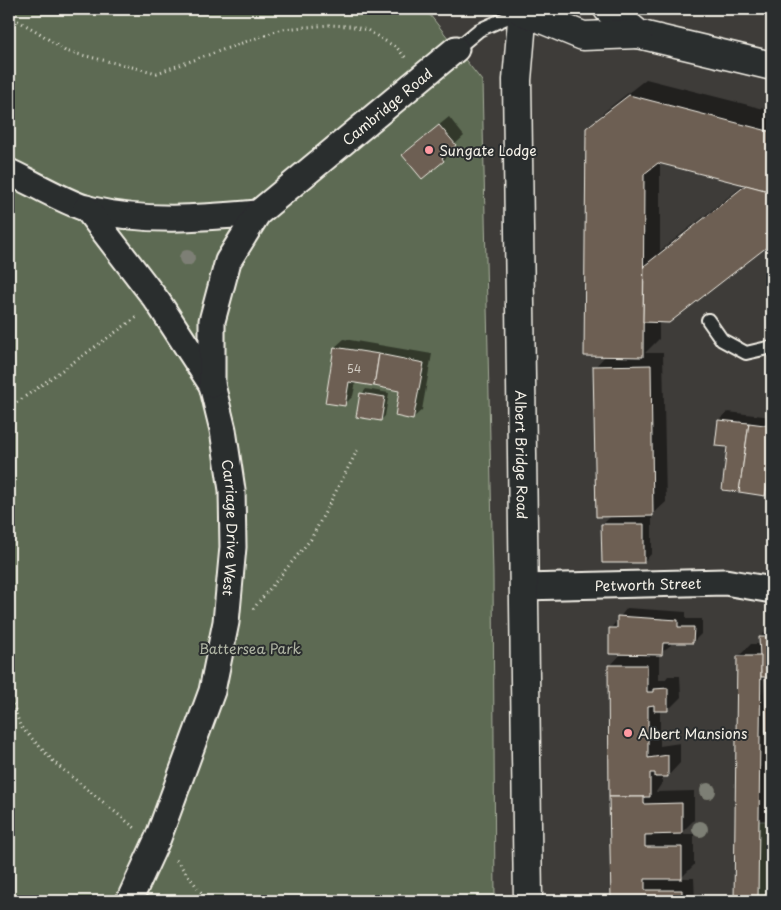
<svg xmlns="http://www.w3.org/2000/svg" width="781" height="910" font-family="'Playpen Sans',sans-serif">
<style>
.green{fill:#5d6b52;stroke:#a8ae9d}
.shadow{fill:#0007;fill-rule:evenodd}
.building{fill:#6d5f53;stroke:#f4f1e8}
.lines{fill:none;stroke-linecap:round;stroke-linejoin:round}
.lane-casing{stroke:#f4f1e8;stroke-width:16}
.street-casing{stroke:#f4f1e8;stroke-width:29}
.primary-casing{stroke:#f4f1e8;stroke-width:31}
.highway-casing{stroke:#f4f1e8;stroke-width:31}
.path{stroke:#f4f1e8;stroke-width:3;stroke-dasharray:1 4;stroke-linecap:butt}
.lane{stroke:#2a2d2e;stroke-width:12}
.street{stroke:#2a2d2e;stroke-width:25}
.primary{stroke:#2a2d2e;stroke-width:28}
.highway{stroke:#2a2d2e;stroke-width:28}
.tree{fill:#7d7f74}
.poi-dot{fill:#ff9aa2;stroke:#2a2d2e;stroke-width:2}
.labels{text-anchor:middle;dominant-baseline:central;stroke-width:4;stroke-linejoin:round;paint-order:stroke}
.number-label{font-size:11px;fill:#d2ccc3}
.street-label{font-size:14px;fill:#f4f1e8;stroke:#2a2d2e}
.poi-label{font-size:14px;fill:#f4f1e8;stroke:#2a2d2e;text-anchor:start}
.park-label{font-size:14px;fill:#b0b5a4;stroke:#2a2d2e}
</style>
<rect width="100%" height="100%" fill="#3e3c39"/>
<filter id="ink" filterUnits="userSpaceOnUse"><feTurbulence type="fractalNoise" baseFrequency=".02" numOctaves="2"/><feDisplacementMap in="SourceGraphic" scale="10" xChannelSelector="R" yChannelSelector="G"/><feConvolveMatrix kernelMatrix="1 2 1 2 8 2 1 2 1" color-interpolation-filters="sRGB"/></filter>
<g filter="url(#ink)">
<g class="green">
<polygon points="9,9 404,9 430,15 482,81 493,575 495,901 9,901"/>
<polygon points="759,821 772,821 772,901 758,901"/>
</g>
<g class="shadow">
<polygon points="762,9 772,9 772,12"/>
<path d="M646 79 772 111V242L669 322 659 321V339L645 353H663L666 502 652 515V553L644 562 603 524 612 515 595 367 606 355 587 129 604 112ZM660 163 745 184 660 251Z"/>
<polygon points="449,117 464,136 450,149 452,151 444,160 422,178 412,147"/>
<polygon points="344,339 432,354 422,410 413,418 401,390 356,382 353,396 344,405 335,347"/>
<polygon points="366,389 389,393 385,416 381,420 362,394"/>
<polygon points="728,412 772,417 772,487 765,495 728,446 719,420"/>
<polygon points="627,608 686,612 686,619 702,619 702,633 693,642 671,642 671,645 659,654 659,680 665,680 668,676 680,676 681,697 668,710 660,710 660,746 680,743 680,763 668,776 662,776 662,783 656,792 694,791 694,820 680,834 694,834 694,865 681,878 694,878 695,901 612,901 610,666 622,653 611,628"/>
<polygon points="772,625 770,901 735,901 738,657 751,644 761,644 760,637"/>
</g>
<g class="building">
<polygon points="629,95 772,132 772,192 658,163 644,174 643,357 584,356 586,128"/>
<polygon points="439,125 456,145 442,158 444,161 422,179 402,155"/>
<polygon points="746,185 772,192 772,243 669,323 643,322 644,266"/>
<polygon points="334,347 379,354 374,386 349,382 345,406 325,403"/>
<polygon points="379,354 424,363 413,420 395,416 399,391 374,386"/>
<polygon points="651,365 653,516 596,517 593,366"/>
<polygon points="360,393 385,397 381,421 356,417"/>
<polygon points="718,420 749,423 739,492 722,490 727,447 715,446"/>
<polygon points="749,423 772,426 772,462 765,496 739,492"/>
<polygon points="601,524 644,524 644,563 602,563"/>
<polygon points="617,616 678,620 678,627 694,627 693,643 663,643 662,655 609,654 609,628 617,628"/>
<polygon points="759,637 772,637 772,732 766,732 765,677 761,677"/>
<polygon points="737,656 761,656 758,901 734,901"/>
<polygon points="608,665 647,665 647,692 654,692 654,689 668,688 668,711 654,711 654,705 648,706 648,758 668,755 668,777 655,777 655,773 650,773 650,797 609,797"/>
<polygon points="609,797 644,797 644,804 682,803 682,834 645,835 645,847 682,847 682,879 645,879 645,890 682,890 682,901 611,901"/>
</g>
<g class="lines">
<defs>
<g id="lane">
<polyline points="456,49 479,30 522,11"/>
<polyline points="708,320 722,340 746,353 772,347"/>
</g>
<g id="street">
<path d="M9 172C31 182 66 203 88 209 145 223 201 218 258 213"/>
<path id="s1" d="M86 208 158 302 212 385 223 430 232 490 233 547 226 622 212 691 158 838 129 901"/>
<path id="s2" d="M212 385V321L228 261 258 213 456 49"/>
<path id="s3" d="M523 587 725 582 772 590"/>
</g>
<g id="primary">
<path id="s4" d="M523 9 517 80 528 901"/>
</g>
<g id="highway">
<polyline points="608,9 638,34 772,66"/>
<polyline points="522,11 583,36 638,34"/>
</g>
</defs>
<use href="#lane" class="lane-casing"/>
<use href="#street" class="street-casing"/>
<use href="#primary" class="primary-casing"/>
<use href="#highway" class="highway-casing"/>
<g class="path">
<polyline points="452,9 458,9"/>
<polyline points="9,16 38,32 65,51 157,73 282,29 329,25 350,26 367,30 397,48 406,58"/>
<polyline points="9,408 137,317"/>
<polyline points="253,609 311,539 359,447"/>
<polyline points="9,690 20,726 56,764 135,828"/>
<polyline points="176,860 208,901"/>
</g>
<use href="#lane" class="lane"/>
<use href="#street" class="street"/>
<use href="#primary" class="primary"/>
<use href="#highway" class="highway"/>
</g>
<g class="tree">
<circle cx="187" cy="258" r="8"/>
<circle cx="708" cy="791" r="8"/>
<circle cx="700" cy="829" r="8"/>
</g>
</g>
<g class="poi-dot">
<circle cx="429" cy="150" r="5"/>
<circle cx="628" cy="733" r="5"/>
</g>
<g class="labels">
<g class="number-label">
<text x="354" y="368">54</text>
</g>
<g class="street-label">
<text stroke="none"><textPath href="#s2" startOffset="350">Cambridge Road</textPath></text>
<text stroke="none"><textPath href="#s4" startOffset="446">Albert Bridge Road</textPath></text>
<text stroke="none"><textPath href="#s1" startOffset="362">Carriage Drive West</textPath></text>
<text stroke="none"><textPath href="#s3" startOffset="125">Petworth Street</textPath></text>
</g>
<g class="poi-label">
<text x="439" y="150">Sungate Lodge</text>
<text x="638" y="733">Albert Mansions</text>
</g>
<g class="park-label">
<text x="250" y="648">Battersea Park</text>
</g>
</g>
<rect width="781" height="910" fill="none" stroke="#2a2d2e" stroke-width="30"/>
<rect x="15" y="15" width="751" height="880" fill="none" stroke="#f4f1e8" stroke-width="2" filter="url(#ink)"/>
</svg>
